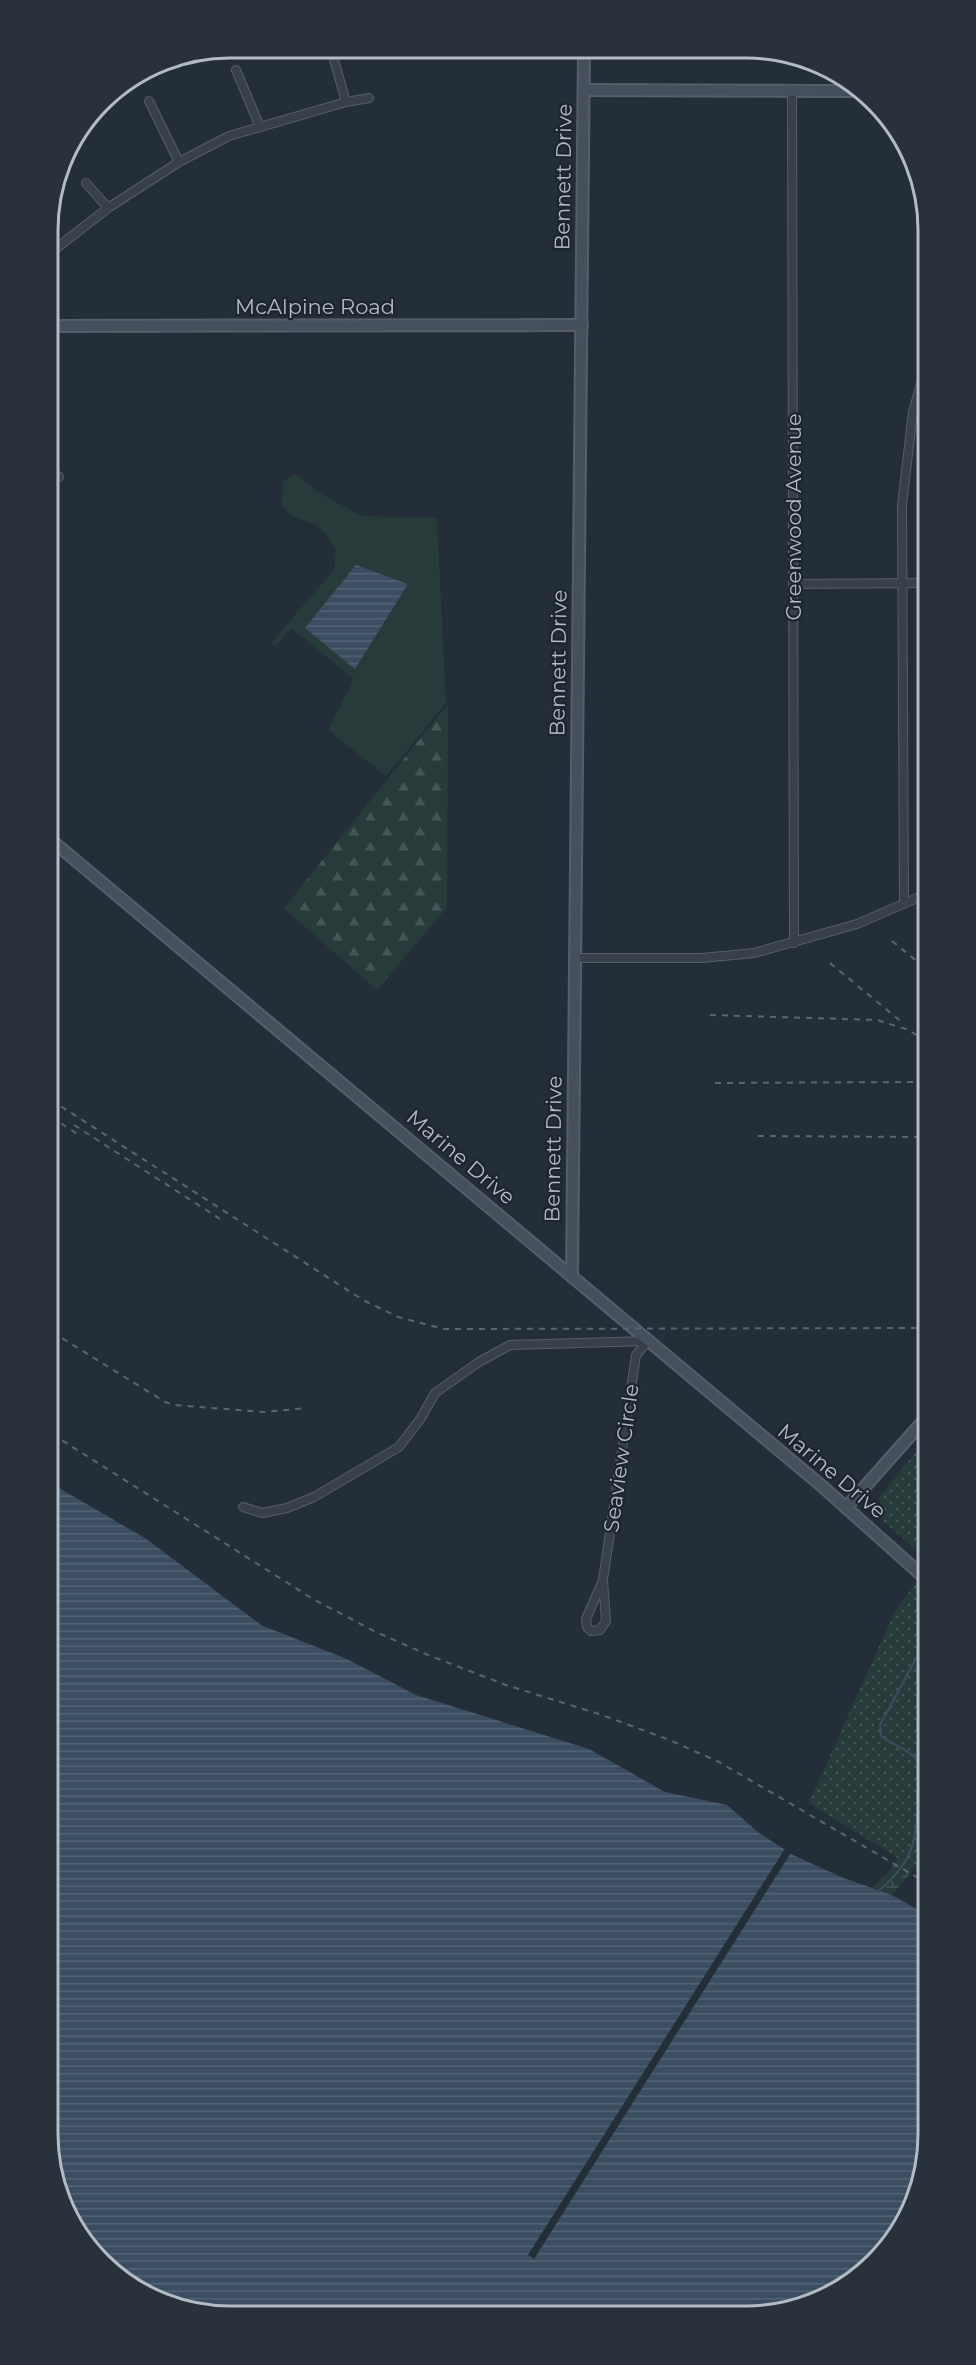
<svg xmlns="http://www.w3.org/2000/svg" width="976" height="2365" font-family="Montserrat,sans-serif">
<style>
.grass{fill:#273b3b}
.forest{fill:url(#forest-firs)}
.wetland{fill:url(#wetland-marsh)}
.park{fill:url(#park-dots)}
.water{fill:url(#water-rules)}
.pier{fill:#242e39}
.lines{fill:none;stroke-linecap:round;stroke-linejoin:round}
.stream{stroke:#3b4d61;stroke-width:2}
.street-casing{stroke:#565e67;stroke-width:10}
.secondary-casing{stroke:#565e67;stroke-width:14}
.street{stroke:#38404a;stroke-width:8}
.secondary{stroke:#46505c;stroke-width:10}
.rail{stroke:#5a6570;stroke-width:2;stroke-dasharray:6 6;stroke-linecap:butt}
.labels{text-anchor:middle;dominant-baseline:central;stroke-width:4.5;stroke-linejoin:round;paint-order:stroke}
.street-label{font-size:21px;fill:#b3bbc5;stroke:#1d252e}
.rim{fill:none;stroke:#b3bbc5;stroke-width:3}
</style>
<defs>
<pattern id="forest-firs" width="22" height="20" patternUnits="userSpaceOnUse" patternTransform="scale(1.5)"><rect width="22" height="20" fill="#273b3b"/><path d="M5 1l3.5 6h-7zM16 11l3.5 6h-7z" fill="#445556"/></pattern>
<pattern id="wetland-marsh" width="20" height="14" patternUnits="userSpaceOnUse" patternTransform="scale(1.5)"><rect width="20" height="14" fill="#273b3b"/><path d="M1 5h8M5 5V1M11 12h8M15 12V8" fill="none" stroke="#445556"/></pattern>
<pattern id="park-dots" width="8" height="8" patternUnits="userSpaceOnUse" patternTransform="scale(1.5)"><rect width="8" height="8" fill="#273b3b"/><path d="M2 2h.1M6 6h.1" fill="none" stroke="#445556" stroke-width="1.8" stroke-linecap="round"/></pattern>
<pattern id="water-rules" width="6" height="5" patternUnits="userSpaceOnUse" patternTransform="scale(1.5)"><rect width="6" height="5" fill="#3b4d61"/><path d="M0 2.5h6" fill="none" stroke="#556576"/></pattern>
</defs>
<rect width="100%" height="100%" fill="#242e39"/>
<polygon class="grass" points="295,474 321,494 361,516 437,518 446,703 386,776 328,730 354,679 291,628 276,646 271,643 334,570 336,549 330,540 317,525 292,516 282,505 283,481"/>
<polygon class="forest" points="448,704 447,907 377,990 284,908"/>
<polygon class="wetland" points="903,1848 920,1861 892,1895 870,1889 891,1869"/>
<g class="park">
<polygon points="926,1440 926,1558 884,1522 879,1497"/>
<polygon points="926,1570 927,1876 809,1803 895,1611"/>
</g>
<g class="water">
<polygon points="356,565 408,584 355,669 305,628"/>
<polygon points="52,1484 145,1538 261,1625 347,1659 416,1695 589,1749 665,1792 727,1805 758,1832 793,1855 841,1877 892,1895 927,1915 928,2146 914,2204 890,2246 847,2286 793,2311 195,2314 110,2272 73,2226 54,2182"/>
</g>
<polygon class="pier" points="786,1847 792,1851 534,2259 528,2255"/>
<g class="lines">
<path class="stream" d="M878 1891C916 1861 916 1838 918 1792 918 1782 922 1768 916 1759 908 1749 891 1744 881 1736L880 1725 926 1640"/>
<defs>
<g id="street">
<polyline points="331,49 346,102"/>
<polyline points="236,70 260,127"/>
<polyline points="792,90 794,943"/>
<polyline points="149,101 179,162"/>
<polyline points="86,183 108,208"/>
<polyline points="49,254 108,208 179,162 229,136 346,102 369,98"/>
<polyline points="49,469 59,477"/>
<polyline points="794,584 923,583"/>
<polyline points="904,902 902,505 913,412 922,380"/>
<polyline points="575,958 702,958 754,953 857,924 924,895"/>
<polyline points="243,1507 262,1513 287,1508 314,1497 399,1447 421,1418 435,1393 479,1362 510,1345 648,1341"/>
<polyline points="603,1580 606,1621 600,1630 591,1631 587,1627 586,1619 603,1580 636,1355 648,1341"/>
</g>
<g id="secondary">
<polyline points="584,90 860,91"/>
<polyline points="49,326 582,325"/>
<polyline points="50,839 823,1487 926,1579"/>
<polyline points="572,1276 584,50"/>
<polyline points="846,1508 925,1419"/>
</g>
</defs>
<use href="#street" class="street-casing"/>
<use href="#secondary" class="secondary-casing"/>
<use href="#street" class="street"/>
<use href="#secondary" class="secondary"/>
<g class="rail">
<polyline points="892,941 924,967"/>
<polyline points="830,963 904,1024"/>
<polyline points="710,1015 877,1020 906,1029 924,1039"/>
<polyline points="715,1083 925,1082"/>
<polyline points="51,1100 363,1300 398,1317 444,1329 925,1328"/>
<polyline points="51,1117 79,1135"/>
<polyline points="74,1125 220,1219"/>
<polyline points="758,1136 925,1137"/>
<polyline points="52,1332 165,1402 174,1405 264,1412 307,1408"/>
<polyline points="52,1434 313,1599 374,1631 428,1655 506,1685 599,1714 667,1739 719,1762 927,1883"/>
</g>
</g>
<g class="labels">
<g class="street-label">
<text transform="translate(563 177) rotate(-89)">Bennett Drive</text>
<text x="315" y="306">McAlpine Road</text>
<text transform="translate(793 517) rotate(-90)">Greenwood Avenue</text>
<text transform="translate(558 663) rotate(-89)">Bennett Drive</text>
<text transform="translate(553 1149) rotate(-89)">Bennett Drive</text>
<text transform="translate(461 1157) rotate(40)">Marine Drive</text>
<text transform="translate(621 1458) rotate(-82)">Seaview Circle</text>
<text transform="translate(832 1471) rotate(40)">Marine Drive</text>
</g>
</g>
<path d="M0 0H976V2365H0ZM230 58H746A172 172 0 0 1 918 230V2134A172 172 0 0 1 746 2306H230A172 172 0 0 1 58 2134V230A172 172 0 0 1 230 58Z" fill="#29313a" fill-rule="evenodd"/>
<path class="rim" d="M230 58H746A172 172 0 0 1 918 230V2134A172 172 0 0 1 746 2306H230A172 172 0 0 1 58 2134V230A172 172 0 0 1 230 58Z"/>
</svg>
